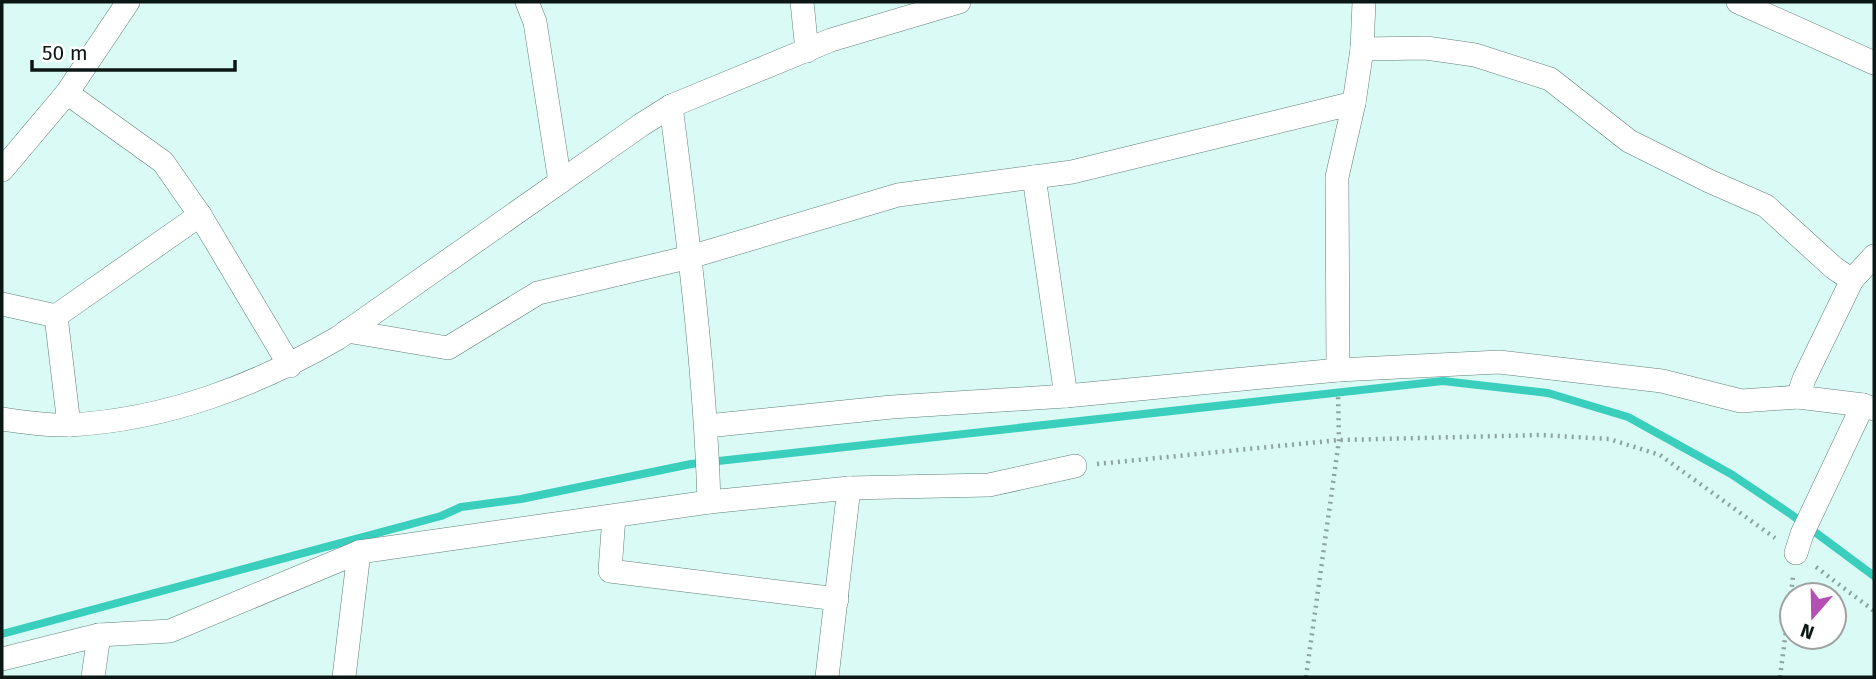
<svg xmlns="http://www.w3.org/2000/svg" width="1876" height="679" font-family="'Fira Sans',sans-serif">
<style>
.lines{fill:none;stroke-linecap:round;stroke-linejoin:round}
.stream{stroke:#3acebc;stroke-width:8}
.minor-casing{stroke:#607e79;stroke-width:24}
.path{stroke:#8ba39f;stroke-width:4.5;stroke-dasharray:2 5;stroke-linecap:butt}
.minor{stroke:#fff;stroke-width:23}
</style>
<rect width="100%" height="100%" fill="#dafbf5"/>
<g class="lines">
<polyline class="stream" points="2,634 441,516 461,507 521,499 691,464 1443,381 1548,393 1628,417 1731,474 1792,515 1874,576"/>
<defs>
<g id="minor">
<polyline points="527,2 535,22 560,182"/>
<polyline points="802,2 807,51"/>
<polyline points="1738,2 1874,63"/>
<polyline points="1362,49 1426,48 1475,55 1550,79 1629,141 1709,181 1766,206 1834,268 1852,280"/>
<polyline points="67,93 163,162 200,215"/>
<path d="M671 106C688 238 705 369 709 502"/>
<polyline points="2,170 67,93 128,2"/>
<polyline points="1034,177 1066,396"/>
<polyline points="2,304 56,316"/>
<polyline points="347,331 448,348 538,293 690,257 898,195 1072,172 1354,103"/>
<polyline points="1338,370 1337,177 1354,103 1362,49 1364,2"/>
<polyline points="1798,397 1804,379 1852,280 1874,256"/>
<path d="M2 419C24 422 49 426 71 425 168 419 255 386 338 338L641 125 671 106 831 40 959 2"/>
<polyline points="69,425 56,316 200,215 290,366"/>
<polyline points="707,426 892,407 1066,396 1338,370 1499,362 1662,381 1741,401 1798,397 1863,405 1874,409"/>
<polyline points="614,516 610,571 837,599"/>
<polyline points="1796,553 1802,534 1863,405"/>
<polyline points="2,659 99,635 170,631 359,552 709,502 849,488 989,485 1075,466"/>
<polyline points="93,677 99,635"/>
<polyline points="344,677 359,552"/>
<polyline points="827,677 849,488"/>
</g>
</defs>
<use href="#minor" class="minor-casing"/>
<g class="path">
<polyline points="1097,464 1339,440 1541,435 1609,439 1660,455 1775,538"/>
<polyline points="1816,567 1874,611"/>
<polyline points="1306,677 1339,440 1338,393"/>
<polyline points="1780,677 1793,577"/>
</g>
<use href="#minor" class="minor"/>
</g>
<rect width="1876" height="679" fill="none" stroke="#0b1715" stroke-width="7"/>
<g transform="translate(1813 616) rotate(200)"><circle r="33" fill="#ffffff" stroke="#9da2a1" stroke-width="2"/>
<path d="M0-5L12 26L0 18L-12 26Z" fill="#b44fb4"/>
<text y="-10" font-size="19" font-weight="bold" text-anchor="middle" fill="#0b1715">N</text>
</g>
<path d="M32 60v10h203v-10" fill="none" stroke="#0b1715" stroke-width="3.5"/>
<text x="42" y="60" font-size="21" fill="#0b1715" stroke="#ffffff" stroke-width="5" paint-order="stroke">50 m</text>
</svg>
